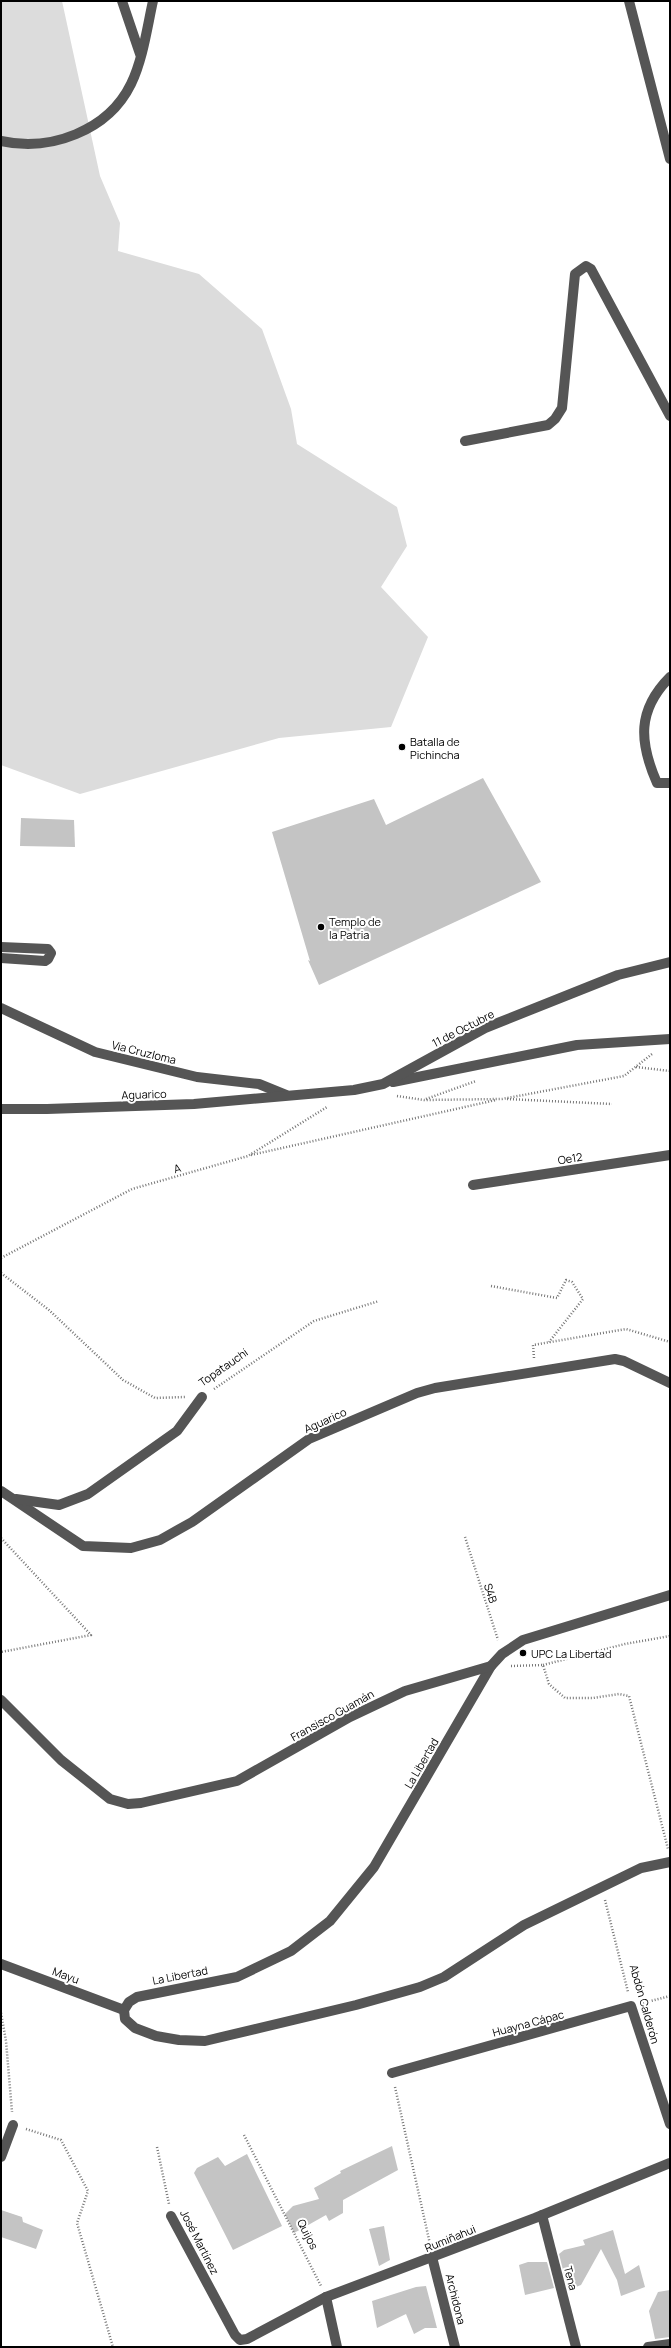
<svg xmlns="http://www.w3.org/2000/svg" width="671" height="2348" font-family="Manrope,sans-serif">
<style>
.green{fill:#dcdcdc}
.building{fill:#c4c4c4}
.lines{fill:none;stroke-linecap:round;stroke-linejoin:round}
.path{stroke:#777;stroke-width:2.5;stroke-dasharray:1 2;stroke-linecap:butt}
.minor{stroke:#555;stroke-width:10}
.poi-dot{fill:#000;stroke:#fff;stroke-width:1.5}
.labels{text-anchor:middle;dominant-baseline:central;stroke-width:4;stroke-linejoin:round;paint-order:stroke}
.poi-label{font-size:11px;fill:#000;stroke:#fff;text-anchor:start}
.street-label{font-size:11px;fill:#000;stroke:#fff}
</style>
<rect width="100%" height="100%" fill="#fff"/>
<polygon class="green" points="1,1 62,1 100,176 120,223 118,251 199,274 262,329 291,409 297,444 397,507 407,546 381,587 428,637 391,727 279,738 80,794 1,765"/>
<g class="building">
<polygon points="483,778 541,882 319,985 308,960 310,961 272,832 374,799 386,825"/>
<polygon points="21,818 74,820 75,847 20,846"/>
<polygon points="392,2146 398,2170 343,2200 343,2213 329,2221 326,2215 294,2233 285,2214 293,2206 319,2199 314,2188 341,2173 340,2171"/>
<polygon points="247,2154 282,2226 233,2250 194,2173 197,2168 218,2157 225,2166"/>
<polygon points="1,2210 22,2217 23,2222 43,2230 36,2249 1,2237"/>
<polygon points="384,2226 390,2260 379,2266 369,2229"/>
<polygon points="613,2230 625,2274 639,2265 645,2287 621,2296 617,2280 601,2249 581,2285 568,2290 559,2254 564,2250 585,2245 583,2240"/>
<polygon points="528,2262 547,2262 554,2288 525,2295 519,2265"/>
<polygon points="426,2286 437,2328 425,2328 414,2334 406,2314 377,2328 372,2301 416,2287"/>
<polygon points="670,2290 670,2337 655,2339 649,2311 658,2292"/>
</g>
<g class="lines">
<g class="path">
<polyline points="636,1067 670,1071"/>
<polyline points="397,1096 424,1100 502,1099 624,1076 652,1054"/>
<polyline points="426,1099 476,1081"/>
<polyline points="507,1099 612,1104"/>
<polyline points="251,1155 496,1100"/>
<polyline points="1,1258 132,1189 248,1156 327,1107"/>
<polyline points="1,1273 49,1310 123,1380 155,1398 185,1397"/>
<polyline points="491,1286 557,1298 566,1280 572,1282 583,1299 549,1342"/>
<polyline points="534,1358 533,1345 626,1329 670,1342"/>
<polyline points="214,1389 314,1321 379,1301"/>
<polyline points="465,1537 498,1640"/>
<polyline points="1,1538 91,1635 1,1652"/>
<polyline points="543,1665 625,1644 670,1636"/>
<polyline points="511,1666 543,1665 549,1684 565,1698 593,1698 619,1694 629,1696 668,1849"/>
<polyline points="605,1900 628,1992"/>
<polyline points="643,2003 670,1996"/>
<polyline points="1,2013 6,2041 12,2112"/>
<polyline points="395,2087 430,2244"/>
<polyline points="26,2129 61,2140 88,2191 77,2223 113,2347"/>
<polyline points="244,2135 321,2286"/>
<polyline points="157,2147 169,2204"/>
</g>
<g class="minor">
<polyline points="122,1 140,54"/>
<polyline points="629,1 670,159"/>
<path d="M1 141C50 152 108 131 131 84 143 59 147 28 153 1"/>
<polyline points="465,441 548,425 555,419 562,408 575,274 586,266 591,269 670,416"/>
<path d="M670 677C637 710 639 742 657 783H670"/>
<polyline points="1,947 48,949 51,953 48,959 45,961 1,958"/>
<polyline points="1,1008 95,1052 197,1077 259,1084 286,1095"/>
<polyline points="393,1082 577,1045 670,1039"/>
<polyline points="1,1109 47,1109 194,1104 354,1090 383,1084 485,1028 618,975 670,962"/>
<polyline points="473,1185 670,1155"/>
<polyline points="1,1491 83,1546 131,1548 160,1540 192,1522 309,1439 417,1393 435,1388 615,1359 624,1361 670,1383"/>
<polyline points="16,1499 59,1505 88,1494 177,1431 202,1397"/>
<polyline points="670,1595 523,1640 502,1654 491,1666 374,1867 330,1921 291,1951 237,1977 137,1997 129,2002 124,2010 125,2019 135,2028 156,2036 179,2040 205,2041 356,2005 420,1987 444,1977 524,1925 641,1868 670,1862"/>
<polyline points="1,1700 61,1760 110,1799 128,1804 141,1803 237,1781 350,1717 405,1691 491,1666"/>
<polyline points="1,1964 124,2010"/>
<polyline points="392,2073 631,2006 670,2124"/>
<polyline points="1,2157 13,2125"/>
<polyline points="542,2215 576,2347"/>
<polyline points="171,2216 235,2335 240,2340 247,2339 326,2297 535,2218 670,2163"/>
<polyline points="432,2257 455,2347"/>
<polyline points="326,2297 337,2347"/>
<polyline points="648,2347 670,2344"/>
</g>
</g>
<g class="poi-dot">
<circle cx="402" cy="747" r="4"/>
<circle cx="321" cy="927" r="4"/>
<circle cx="523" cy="1653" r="4"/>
</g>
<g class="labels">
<g class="poi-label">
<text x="410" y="741">Batalla de<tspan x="410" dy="13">Pichincha</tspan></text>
<text x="329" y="921">Templo de<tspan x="329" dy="13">la Patria</tspan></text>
<text x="531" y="1653">UPC La Libertad</text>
</g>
<g class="street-label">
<text transform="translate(463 1028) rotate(-27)">11 de Octubre</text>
<text transform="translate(144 1052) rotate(14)">Via Cruzloma</text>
<text transform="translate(144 1094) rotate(-2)">Aguarico</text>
<text transform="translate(570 1158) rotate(-9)">Oe12</text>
<text transform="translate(177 1168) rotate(-16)">A</text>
<text transform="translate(223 1367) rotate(-35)">Topatauchi</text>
<text transform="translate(325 1420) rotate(-24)">Aguarico</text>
<text transform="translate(491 1593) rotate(72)">S4B</text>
<text transform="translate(332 1715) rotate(-29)">Fransisco Guamán</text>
<text transform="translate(421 1763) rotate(-60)">La Libertad</text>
<text transform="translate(66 1975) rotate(20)">Mayu</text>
<text transform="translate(180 1975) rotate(-11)">La Libertad</text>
<text transform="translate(645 2004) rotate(74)">Abdón Calderón</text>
<text transform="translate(528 2023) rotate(-15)">Huayna Cápac</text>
<text transform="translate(308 2234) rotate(63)">Quijos</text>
<text transform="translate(450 2238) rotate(-22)">Rumiñahui</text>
<text transform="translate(200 2242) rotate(63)">José Martínez</text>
<text transform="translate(571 2278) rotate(76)">Tena</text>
<text transform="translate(456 2299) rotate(76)">Archidona</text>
</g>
</g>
<rect width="671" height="2348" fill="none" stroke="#000000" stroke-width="4"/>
</svg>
